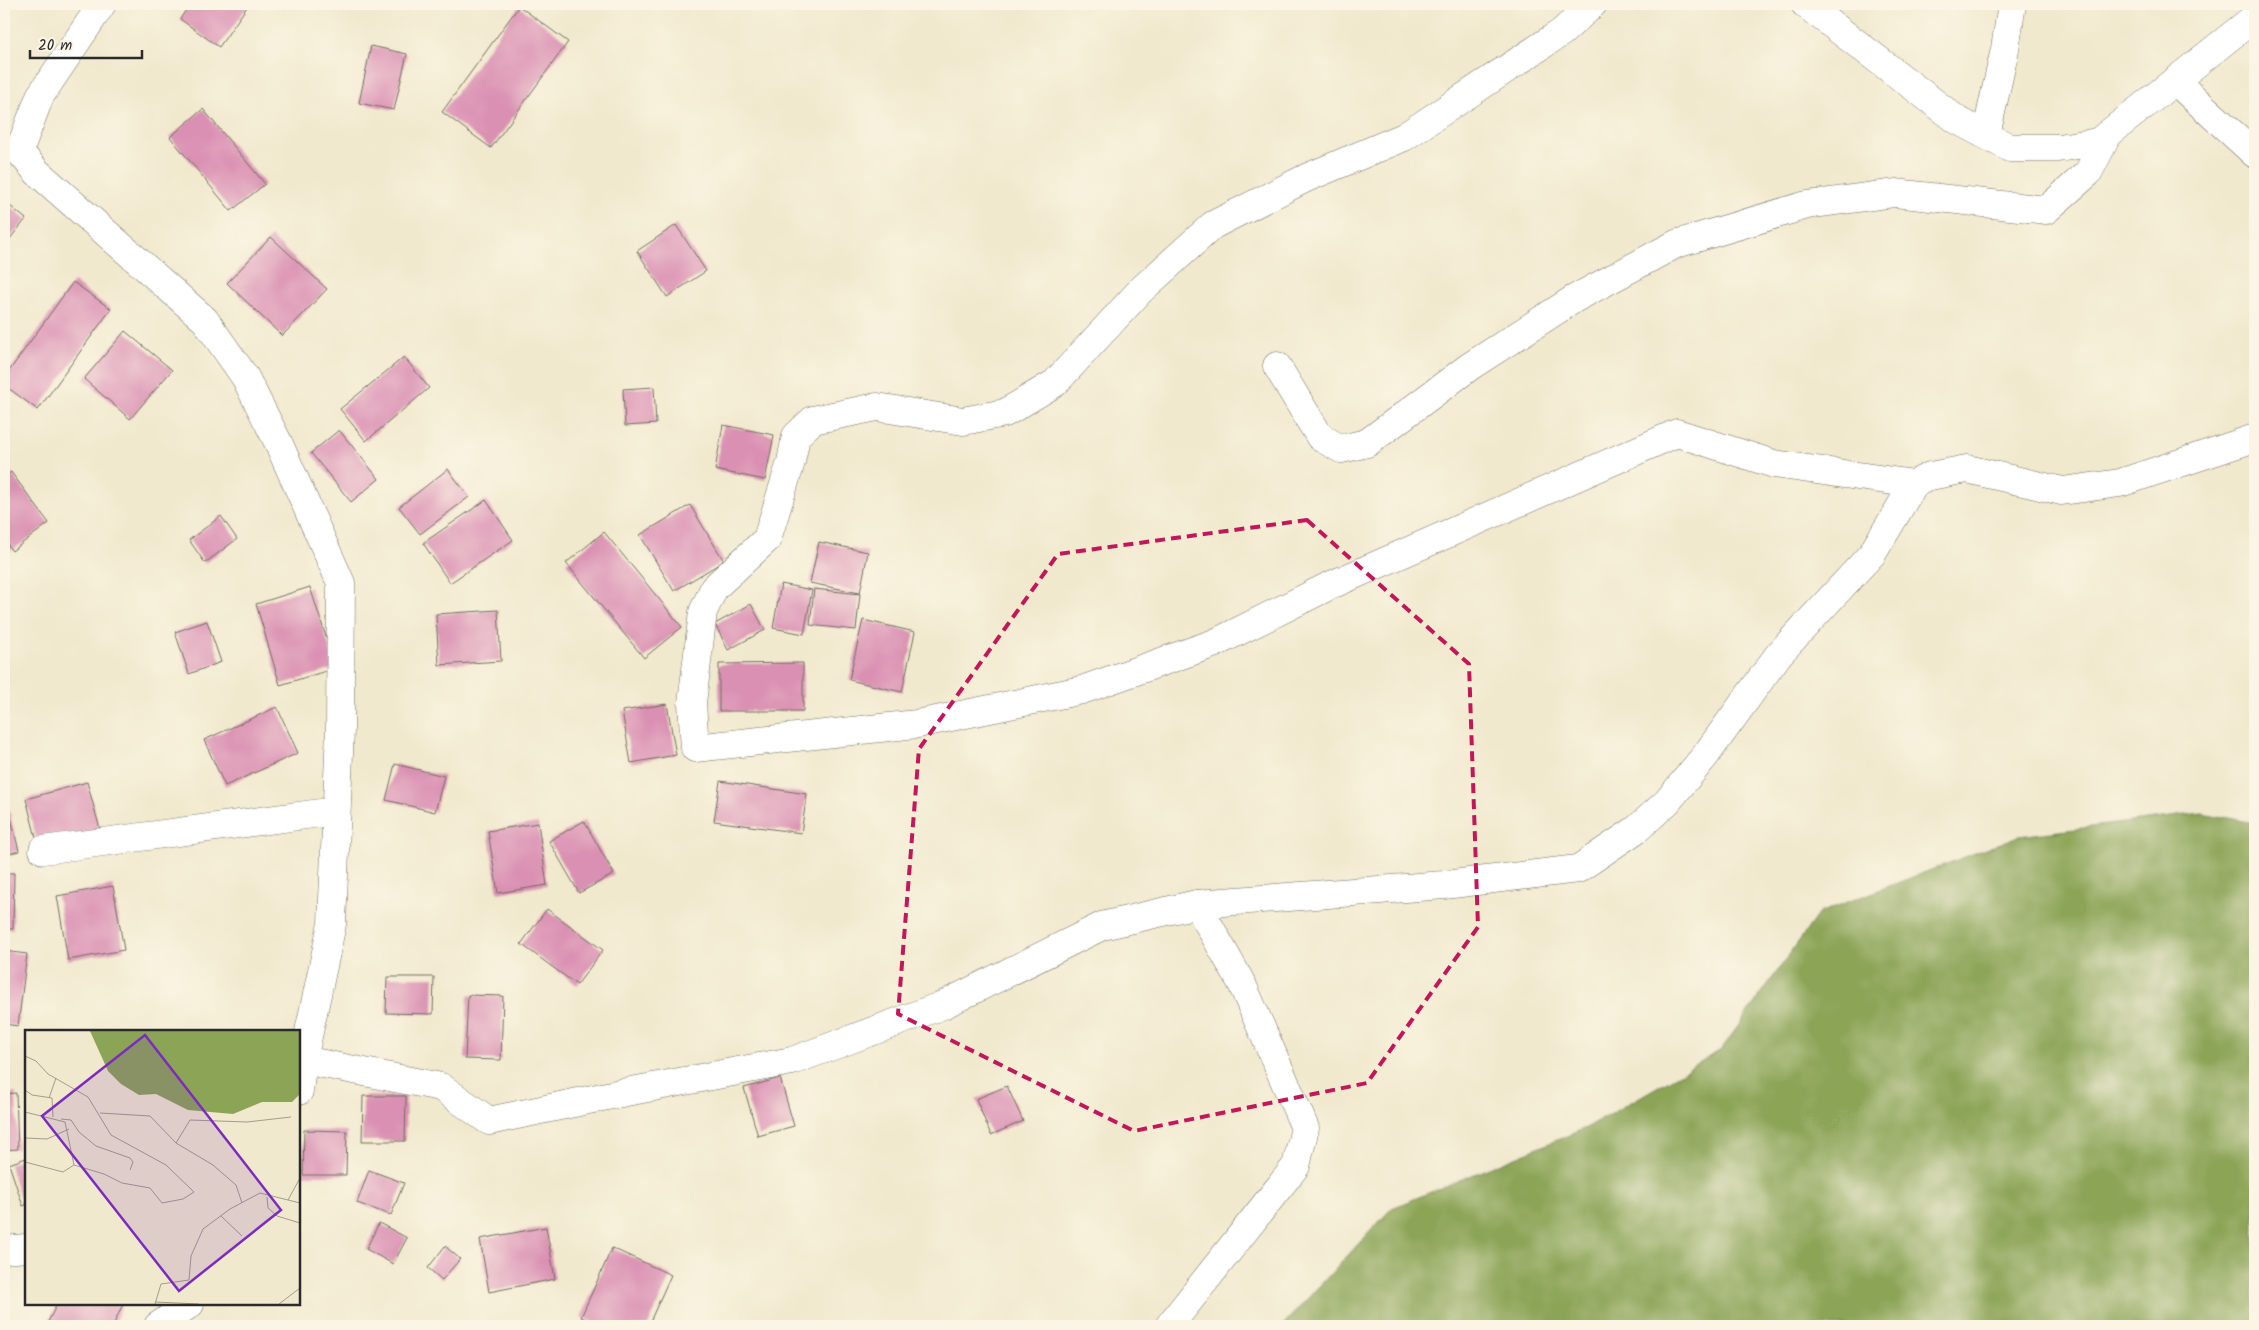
<svg xmlns="http://www.w3.org/2000/svg" width="2259" height="1330" font-family="Kalam,sans-serif">
<style>
.forest{fill:#8ba456;stroke:#5b6840}
.building{fill:#da90b2}
.lines{fill:none;stroke-linecap:round;stroke-linejoin:round}
.street-casing{stroke:#706e64;stroke-width:29}
.street{stroke:#fff;stroke-width:28}
.marked{fill:none;stroke:#c2185b;stroke-width:4;stroke-dasharray:10 6;stroke-linejoin:round}
.inset-road{fill:none;stroke:#a29d8c;stroke-width:1}
.view{fill:#7b2cbf;fill-opacity:0.15;stroke:#7b2cbf;stroke-width:2.5}
.inset-edge{fill:none;stroke:#2b2b2b;stroke-width:2.5}
</style>
<rect width="100%" height="100%" fill="#fcf5e5"/>
<filter id="ink" filterUnits="userSpaceOnUse"><feTurbulence type="fractalNoise" baseFrequency=".02" numOctaves="2"/><feDisplacementMap in="SourceGraphic" scale="10" xChannelSelector="R" yChannelSelector="G"/><feConvolveMatrix kernelMatrix="1 2 1 2 8 2 1 2 1" color-interpolation-filters="sRGB"/></filter>
<filter id="wash" filterUnits="userSpaceOnUse"><feTurbulence type="fractalNoise" baseFrequency=".0096" numOctaves="4" result="noise"/><feDisplacementMap in="SourceGraphic" scale="20" xChannelSelector="R" yChannelSelector="G"/><feGaussianBlur stdDeviation="1.12" result="paint"/><feColorMatrix in="noise" values="0 0 0 0 0 0 0 0 0 0 0 0 0 0 0 0 0 1.4 0 .05"/><feComposite in="paint" operator="in"/></filter>
<g filter="url(#wash)">
<rect width="100%" height="100%" fill="#f1e9cd"/>
<polygon class="forest" points="2202,813 2255,823 2255,1326 1282,1326 1392,1208 1586,1128 1721,1050 1819,913 2019,836"/>
<g id="blocks">
<g class="building">
<polygon points="190,4 249,4 219,47 180,19"/>
<polygon points="519,6 568,42 491,148 442,112"/>
<polygon points="371,46 407,54 394,110 359,103"/>
<polygon points="203,109 265,184 231,211 170,137"/>
<polygon points="4,201 26,219 4,246"/>
<polygon points="676,225 706,271 667,297 637,251"/>
<polygon points="271,237 327,289 282,336 227,283"/>
<polygon points="73,282 111,309 38,410 4,385 4,378"/>
<polygon points="125,331 172,370 130,419 84,379"/>
<polygon points="404,357 429,388 366,441 340,409"/>
<polygon points="654,387 656,424 625,426 623,389"/>
<polygon points="723,425 774,435 765,480 715,470"/>
<polygon points="339,430 379,479 351,502 311,453"/>
<polygon points="448,469 469,497 420,534 399,507"/>
<polygon points="11,472 49,523 12,551 4,540 4,477"/>
<polygon points="486,500 513,540 450,583 423,543"/>
<polygon points="690,505 724,561 674,591 640,535"/>
<polygon points="221,516 237,539 205,563 189,540"/>
<polygon points="604,532 682,627 644,658 566,563"/>
<polygon points="819,542 868,552 860,593 810,583"/>
<polygon points="781,584 812,590 804,634 773,628"/>
<polygon points="310,587 336,668 280,685 256,604"/>
<polygon points="814,589 860,594 856,630 810,625"/>
<polygon points="751,604 765,630 728,650 715,624"/>
<polygon points="498,610 501,661 439,665 436,614"/>
<polygon points="863,620 915,632 902,692 849,680"/>
<polygon points="207,621 221,662 189,674 175,632"/>
<polygon points="803,663 803,711 719,711 719,664"/>
<polygon points="667,704 676,755 631,763 622,711"/>
<polygon points="277,707 298,753 225,786 204,740"/>
<polygon points="395,764 444,776 435,812 386,800"/>
<polygon points="720,781 807,794 801,833 714,821"/>
<polygon points="87,782 103,840 41,857 26,799"/>
<polygon points="9,810 19,851 4,855 4,812"/>
<polygon points="584,821 614,874 579,893 549,841"/>
<polygon points="538,823 547,885 498,893 488,831"/>
<polygon points="4,873 14,873 13,929 4,929"/>
<polygon points="113,886 124,950 68,960 57,896"/>
<polygon points="547,909 603,950 577,985 521,944"/>
<polygon points="4,951 27,954 18,1026 4,1024"/>
<polygon points="387,977 434,977 433,1014 386,1013"/>
<polygon points="468,995 503,996 501,1060 465,1059"/>
<polygon points="780,1078 794,1126 758,1136 744,1088"/>
<polygon points="1007,1086 1023,1121 991,1135 976,1099"/>
<polygon points="16,1093 18,1149 4,1150 4,1094"/>
<polygon points="363,1096 406,1096 405,1141 362,1141"/>
<polygon points="304,1130 347,1131 346,1175 303,1175"/>
<polygon points="26,1158 26,1205 23,1206 9,1164"/>
<polygon points="369,1170 404,1183 391,1215 357,1203"/>
<polygon points="379,1223 407,1238 393,1264 366,1249"/>
<polygon points="546,1227 555,1279 489,1292 480,1239"/>
<polygon points="445,1246 460,1259 442,1280 428,1268"/>
<polygon points="612,1248 671,1275 648,1326 602,1326 581,1317"/>
<polygon points="57,1304 123,1304 113,1326 46,1326"/>
</g>
</g>
</g>
<g filter="url(#ink)">
<use href="#blocks" fill-opacity="0" stroke="#706e64" stroke-width="1"/>
<g class="lines">
<defs>
<g id="street">
<polyline points="102,4 40,96 19,151 37,172 205,320 245,377 278,442 341,583 340,729 332,924 303,1060 299,1091"/>
<polyline points="1593,4 1562,32 1404,137 1306,178 1213,225 1141,290 1055,383 1005,413 963,421 877,407 813,420 796,436 791,462 767,539 714,588 703,612 692,703 695,748 917,724 1082,690 1215,643 1329,586 1677,433 1774,464 1914,484 1930,476 1967,469 2062,491 2120,483 2255,438"/>
<polyline points="1805,4 1957,120 2010,148 2058,148 2098,142 2255,17"/>
<polyline points="2175,81 2255,154"/>
<polyline points="1986,135 2005,49 2012,4"/>
<polyline points="1277,366 1320,437 1341,449 1367,443 1469,367 1574,299 1676,244 1807,205 1895,193 2046,210 2088,173 2108,134"/>
<polyline points="43,850 336,811"/>
<polyline points="303,1060 441,1087 489,1121 621,1093 792,1061 943,1005 1102,926 1197,904 1444,885 1578,869 1637,829 1667,802 1705,756 1779,654 1872,554 1914,484"/>
<polyline points="4,1250 26,1248"/>
<polyline points="158,1326 190,1304"/>
<polyline points="1169,1326 1296,1166 1305,1128 1242,984 1197,904"/>
</g>
</defs>
<use href="#street" class="street-casing"/>
<use href="#street" class="street"/>
</g>
</g>
<path class="marked" d="M1307 520 1469 664 1478 927 1367 1083 1134 1131 898 1014 919 749 1058 554Z"/>
<g transform="translate(25 1030)">
<rect width="275" height="275" fill="#f1e9cd"/>
<path d="M65 1H275V64L267 72H237L208 84 163 80 131 64 114 65 96 54 83 41Z" fill="#8ba456"/>
<path class="inset-road" d="M0 26 11 31 23 44 63 67 86 105 141 135 169 162 158 169 137 173 125 158 97 153 79 144 49 135 40 92 0 82M0 60 7 65 27 68 28 87M24 68 31 48M75 83 125 86 151 113 188 135 211 155 217 173M36 89 46 90 54 102 71 116 105 128 108 132 105 140M0 108 22 109 44 99M151 113 165 90 222 92 266 87M0 132 38 142 49 135M242 167 243 178 252 186 275 193M263 170 275 148M196 186 217 206M130 272 174 274M130 274 136 254 164 250 166 226 178 199 205 179 235 163 275 173M254 274 275 258"/>
<path class="view" d="M120 5 256 180 154 261 17 86Z"/>
<rect width="275" height="275" class="inset-edge"/>
</g>
<rect width="2259" height="1330" fill="none" stroke="#fcf5e5" stroke-width="20"/>
<path d="M30 50v8h112v-8" fill="none" stroke="#2b2b2b" stroke-width="2.5"/>
<text x="38" y="50" font-size="15" fill="#2b2b2b" stroke="#fcf5e5" stroke-width="4" paint-order="stroke">20 m</text>
</svg>
